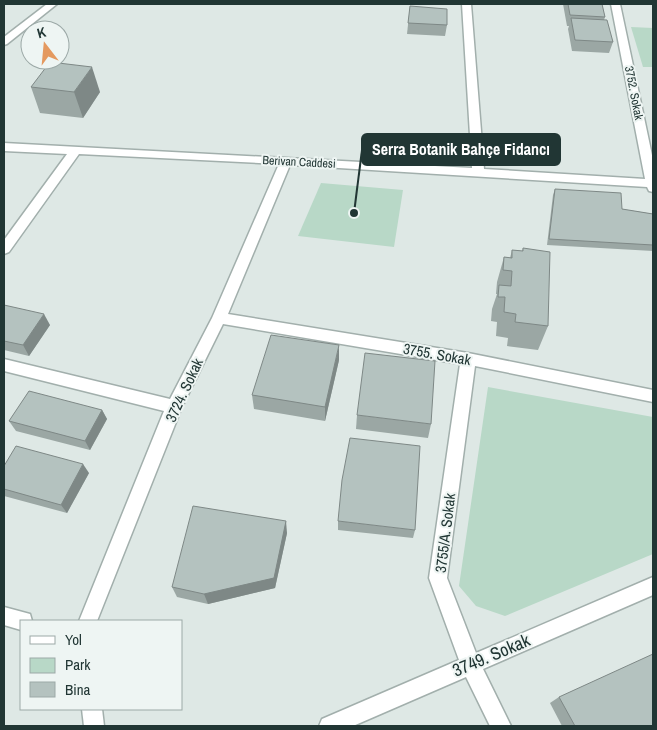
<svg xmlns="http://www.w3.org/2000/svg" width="657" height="730" font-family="'Archivo Narrow',sans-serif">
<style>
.green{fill:#b8d8c7}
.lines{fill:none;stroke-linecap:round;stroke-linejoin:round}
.minor-casing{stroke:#a2afac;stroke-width:3}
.minor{fill:#fff;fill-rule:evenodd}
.wall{fill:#9ba7a4}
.shaded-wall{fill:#7e8886}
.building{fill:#b4c2bf;stroke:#7e8886}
.labels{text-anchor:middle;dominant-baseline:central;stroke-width:4;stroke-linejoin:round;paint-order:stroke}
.far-street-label{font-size:12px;fill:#213634;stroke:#eef5f3}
.street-label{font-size:15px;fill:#213634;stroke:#eef5f3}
.near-street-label{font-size:18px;fill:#213634;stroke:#eef5f3}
.leader{fill:none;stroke:#213634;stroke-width:2}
.callout-dot{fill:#213634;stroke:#eef5f3;stroke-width:2}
.callout{fill:#213634;stroke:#213634;stroke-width:2}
.callout-label{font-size:16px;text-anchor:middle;font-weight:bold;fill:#fff}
</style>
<rect width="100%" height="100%" fill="#dee8e5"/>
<g class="green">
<polygon points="631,27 653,28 653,67 643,67"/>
<polygon points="321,183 403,190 394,247 298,236"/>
<polygon points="488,387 653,417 653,554 505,616 476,606 459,586"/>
</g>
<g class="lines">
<defs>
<g id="minor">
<polygon points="47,4 57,4 7,44 4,45 4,37"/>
<polygon points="462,4 471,4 484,169 645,179 611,4 620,4 653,160 653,192 649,191 647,187 290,165 228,314 468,353 653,390 653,402 475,366 447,578 476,653 653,577 653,595 483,669 511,726 490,726 466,677 353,726 319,726 322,719 459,660 429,578 460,364 223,324 182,407 97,621 79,621 164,411 4,371 4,359 170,399 212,318 279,164 79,154 9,252 4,254 4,240 67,154 4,151 4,143 472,168"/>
<polygon points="4,607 30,614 32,621 21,621 21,630 4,625"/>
<polygon points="82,709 102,709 104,726 84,726"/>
</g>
</defs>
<use href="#minor" class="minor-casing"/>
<use href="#minor" class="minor"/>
</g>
<g class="wall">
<polygon points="563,4 602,4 605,17 604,20 613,42 609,53 572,51 568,29 569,26 567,26"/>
<polygon points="410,6 447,25 445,36 407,34"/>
<polygon points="31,87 100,92 83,118 40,113"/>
<polygon points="555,189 622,209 653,214 653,251 547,245 553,195"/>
<polygon points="523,248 548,326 538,350 507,346 508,338 496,336 497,322 491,321 492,309 497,294 496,294 497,282 504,257 510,258 512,250 522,251"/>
<polygon points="4,305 50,325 29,356 4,350"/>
<polygon points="339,360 325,421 254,409 252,395"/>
<polygon points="102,410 107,419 90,450 16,431 9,421"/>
<polygon points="357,415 431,424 428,438 356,429"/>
<polygon points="4,466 89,473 67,513 4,496"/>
<polygon points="338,521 415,530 413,538 338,530"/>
<polygon points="287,533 275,588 208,604 177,597 172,587"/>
<polygon points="559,697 653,726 562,726 550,703"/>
</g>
<g class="shaded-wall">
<polygon points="92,67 100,92 83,118 74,92"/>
<polygon points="44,314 50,325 29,356 23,345"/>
<polygon points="339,345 339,360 325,421 325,407"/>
<polygon points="102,410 107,419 90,450 85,441"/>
<polygon points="83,464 89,473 67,513 61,505"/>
<polygon points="286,521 287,533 275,588 208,604 204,594"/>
</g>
<g class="building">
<polygon points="568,4 602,4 605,17 570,15"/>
<polygon points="410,6 447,9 447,25 408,23"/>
<polygon points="571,18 607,20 613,42 575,40"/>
<polygon points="50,62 92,67 74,92 31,87"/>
<polygon points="555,189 621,193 622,209 653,214 653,245 549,239"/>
<polygon points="523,248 550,252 548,326 515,322 516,314 504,312 505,297 498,297 499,285 511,286 512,271 503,270 504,257 512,258 512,250 523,251"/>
<polygon points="4,305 44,314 23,345 4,341"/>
<polygon points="271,335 339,345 325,407 252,395"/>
<polygon points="365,353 435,361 431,424 357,415"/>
<polygon points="29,391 102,410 85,441 9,421"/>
<polygon points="350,438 420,446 415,530 338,521 342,480"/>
<polygon points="16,446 83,464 61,505 4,489 4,466"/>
<polygon points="193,506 286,521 274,578 204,594 172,587"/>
<polygon points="653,654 653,726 575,726 559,697"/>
</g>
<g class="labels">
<g class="far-street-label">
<text transform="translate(634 93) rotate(79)">3752. Sokak</text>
<text transform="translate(299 162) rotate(3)">Berivan Caddesi</text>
</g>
<g class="street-label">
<text transform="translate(437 354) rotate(10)">3755. Sokak</text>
<text transform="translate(184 390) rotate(-65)">3724. Sokak</text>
<text transform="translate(445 533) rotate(-83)">3755/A. Sokak</text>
</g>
<g class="near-street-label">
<text transform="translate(491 655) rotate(-23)">3749. Sokak</text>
</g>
</g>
<path class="leader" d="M354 213L362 150"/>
<circle class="callout-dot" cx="354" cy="213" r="5"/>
<rect class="callout" x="362" y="134" width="198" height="31" rx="5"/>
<g class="callout-label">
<text x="461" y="155">Serra Botanik Bahçe Fidancı</text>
</g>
<rect width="657" height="730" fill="none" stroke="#213634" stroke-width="10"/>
<rect x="20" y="620" width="162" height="90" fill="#eef5f3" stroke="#9ca9a7"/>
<rect x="30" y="636" width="25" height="8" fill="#ffffff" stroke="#9ca9a7"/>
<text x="65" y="645" font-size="15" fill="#213634">Yol</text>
<rect x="30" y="658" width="25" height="15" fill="#b8d8c7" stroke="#9ca9a7"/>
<text x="65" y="670" font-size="15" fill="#213634">Park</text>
<rect x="30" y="682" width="25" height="15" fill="#b4c2bf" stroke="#9ca9a7"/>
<text x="65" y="695" font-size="15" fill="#213634">Bina</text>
<g transform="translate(45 45) rotate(344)"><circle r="24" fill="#eef5f3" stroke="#9ca9a7"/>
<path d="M0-4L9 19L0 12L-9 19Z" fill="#e4995f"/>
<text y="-8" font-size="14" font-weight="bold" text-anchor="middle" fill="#213634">K</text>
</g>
</svg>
